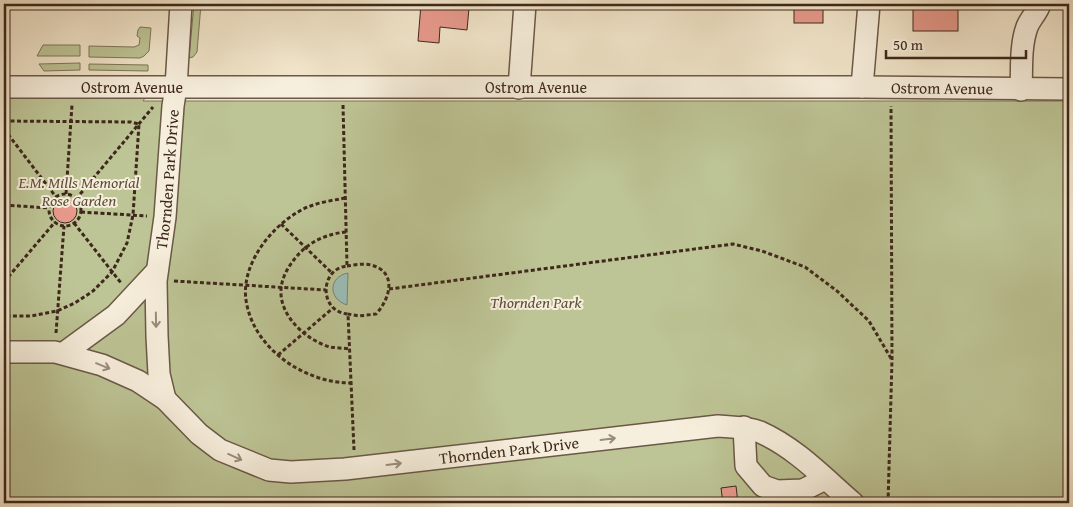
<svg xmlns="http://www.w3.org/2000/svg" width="1073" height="507" font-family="'Gentium Book Plus',serif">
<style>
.green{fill:#bdc495;stroke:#7e7658}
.water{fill:#9bbfba;stroke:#76837a}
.building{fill:#e89a8d;stroke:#3e281b}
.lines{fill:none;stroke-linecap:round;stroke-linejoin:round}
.minor-casing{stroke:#6b5847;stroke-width:24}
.path{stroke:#3e281b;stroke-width:3;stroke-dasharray:4 2.5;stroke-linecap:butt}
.minor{stroke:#f7efdd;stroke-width:21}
.oneway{stroke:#9a8c7c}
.labels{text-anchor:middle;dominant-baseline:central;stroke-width:4;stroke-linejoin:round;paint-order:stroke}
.street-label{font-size:16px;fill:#3e281b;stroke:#f7efdd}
.park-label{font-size:16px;font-style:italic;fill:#5e4f3a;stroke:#f7efdd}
</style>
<rect width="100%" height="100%" fill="#f2e6cb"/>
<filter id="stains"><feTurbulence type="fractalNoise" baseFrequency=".004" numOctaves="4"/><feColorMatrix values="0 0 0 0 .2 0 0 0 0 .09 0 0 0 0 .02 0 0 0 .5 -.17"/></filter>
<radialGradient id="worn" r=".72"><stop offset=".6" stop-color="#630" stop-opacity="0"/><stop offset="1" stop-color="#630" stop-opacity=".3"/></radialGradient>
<g class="green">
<polygon points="194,4 201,4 197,52 193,57 189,58"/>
<polygon points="140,27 151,28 149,51 144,56 140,58 89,57 89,46 134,47 139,45 140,38 137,36 138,30"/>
<polygon points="43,45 80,45 80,56 37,56"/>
<polygon points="80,63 80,70 44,71 39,64"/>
<polygon points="89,64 148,65 148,71 89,70"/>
<polygon points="4,96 145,98 143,101 1069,101 1069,503 4,503"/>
</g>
<path class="water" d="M348 273 347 305C328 299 328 277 348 273Z"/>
<g class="building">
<polygon points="421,4 453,4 453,7 469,8 467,30 440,27 439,43 418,41"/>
<rect x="794" y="4" width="29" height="19"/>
<rect x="913" y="4" width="45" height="27"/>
<circle cx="65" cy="211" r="12"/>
<polygon points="736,486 738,503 723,503 721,488"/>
</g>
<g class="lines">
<defs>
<g id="minor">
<path id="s1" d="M4 87H862L1069 89"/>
<polyline points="862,87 869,4"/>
<polyline points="519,88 525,4"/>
<path d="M1021 90C1022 70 1020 46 1027 27 1030 19 1037 13 1040 4"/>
<path id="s2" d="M4 352H55L102 365 138 381 165 399 199 434 220 450 269 470 291 472 345 469 718 426C732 427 747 427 760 432 796 448 824 478 853 503"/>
<polyline points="64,353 116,315 157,271"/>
<path id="s3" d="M165 399 159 374 157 336 156 281 165 217 173 106 176 87 181 4"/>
<polyline points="744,427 746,466 763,486 777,491 803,490 825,479"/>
</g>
</defs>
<use href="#minor" class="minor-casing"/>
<g class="path">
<path d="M343 105 347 266C319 269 319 312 348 314L354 450"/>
<polyline points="4,121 131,122 139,124 133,215 127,243 112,272 93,291 75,303 57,311 31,316 4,316"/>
<polyline points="4,129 56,197"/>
<polyline points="66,194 72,105"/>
<circle cx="65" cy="210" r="16"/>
<path d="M345 198C330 201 312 203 298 212 270 228 241 265 246 300 253 349 305 383 351 383"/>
<polyline points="76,199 153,107"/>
<polyline points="4,205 49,208"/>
<polyline points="81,212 147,216"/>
<polyline points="74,223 121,283"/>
<polyline points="281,224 332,273"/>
<path d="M346 232C325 234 306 243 293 261 287 269 282 278 281 289 279 316 306 340 330 347 336 348 343 348 350 349"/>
<path d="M347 266C355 265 364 263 371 265 398 272 390 299 376 314L359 316 348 314"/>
<polyline points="174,281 326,290"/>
<polyline points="4,282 55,222"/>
<polyline points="389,289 733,244 762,251 805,267 837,291 869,321 892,360"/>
<polyline points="56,333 64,226"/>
<polyline points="278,355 333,308"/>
<polyline points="888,503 892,360 891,106"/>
</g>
<use href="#minor" class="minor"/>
</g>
<defs><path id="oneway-shaft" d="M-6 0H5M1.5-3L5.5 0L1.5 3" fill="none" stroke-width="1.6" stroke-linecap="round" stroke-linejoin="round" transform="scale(1.25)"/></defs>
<g class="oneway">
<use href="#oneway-shaft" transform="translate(156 320) rotate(89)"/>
<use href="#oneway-shaft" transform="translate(103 366) rotate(22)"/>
<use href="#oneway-shaft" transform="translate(608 439) rotate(-7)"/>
<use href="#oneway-shaft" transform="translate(235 457) rotate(24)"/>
<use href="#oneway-shaft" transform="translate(394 464) rotate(-7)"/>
</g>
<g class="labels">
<g class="street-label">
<text stroke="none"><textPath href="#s1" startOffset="128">Ostrom Avenue</textPath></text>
<text stroke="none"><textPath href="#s1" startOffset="532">Ostrom Avenue</textPath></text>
<text stroke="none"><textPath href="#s1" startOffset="938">Ostrom Avenue</textPath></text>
<text stroke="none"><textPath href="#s3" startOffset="221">Thornden Park Drive</textPath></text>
<text stroke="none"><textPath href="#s2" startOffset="541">Thornden Park Drive</textPath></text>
</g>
<g class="park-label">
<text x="79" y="182">E.M. Mills Memorial<tspan x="79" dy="18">Rose Garden</tspan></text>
<text x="536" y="302">Thornden Park</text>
</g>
</g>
<rect width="1073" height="507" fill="none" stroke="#f2e6cb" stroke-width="20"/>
<rect x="5" y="5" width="1063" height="497" fill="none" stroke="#3e281b" stroke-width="2.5"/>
<rect x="10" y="10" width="1053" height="487" fill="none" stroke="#3e281b"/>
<path d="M886 50v8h140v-8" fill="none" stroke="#3e281b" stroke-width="2.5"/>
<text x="893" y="50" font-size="15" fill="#3e281b" stroke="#f7efdd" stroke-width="4" paint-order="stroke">50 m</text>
<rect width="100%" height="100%" filter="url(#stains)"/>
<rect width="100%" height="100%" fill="url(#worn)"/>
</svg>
